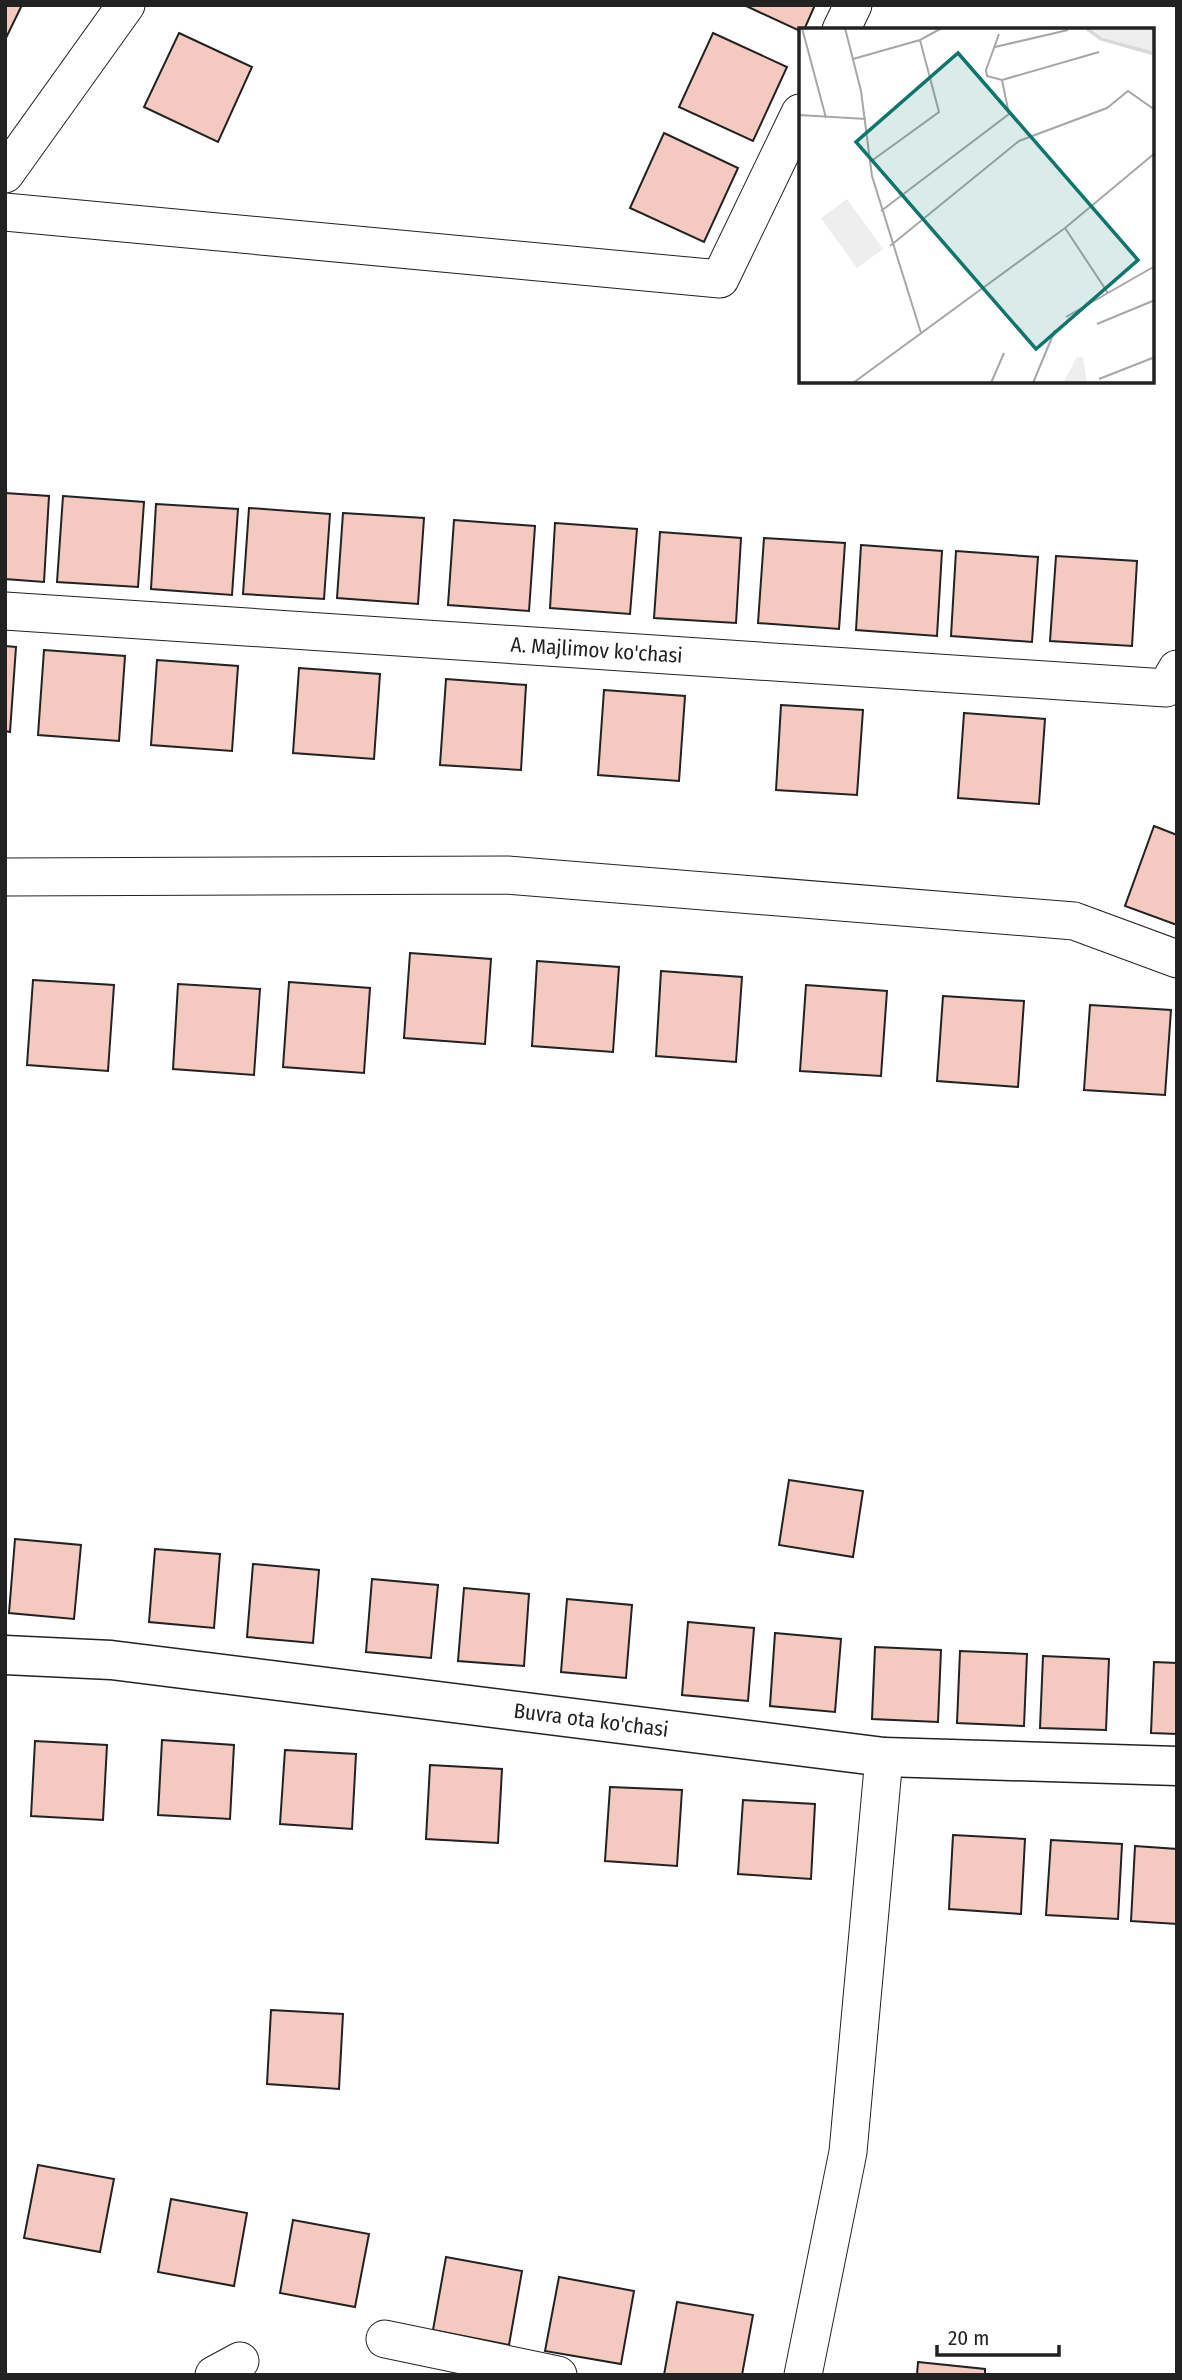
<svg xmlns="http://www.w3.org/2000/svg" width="1182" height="2380" font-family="'Fira Sans Condensed',sans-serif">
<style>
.building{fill:#f3c9c0;stroke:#222;stroke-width:2}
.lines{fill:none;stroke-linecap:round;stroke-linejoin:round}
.minor-casing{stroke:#222;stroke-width:39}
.secondary-casing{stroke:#222;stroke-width:41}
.minor{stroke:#fff;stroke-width:37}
.secondary{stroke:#fff;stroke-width:38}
.labels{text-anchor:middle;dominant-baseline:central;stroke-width:5;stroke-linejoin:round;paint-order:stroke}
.street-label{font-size:21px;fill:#222;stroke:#fff}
.inset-river{fill:none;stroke:#d9d9d9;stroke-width:3.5}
.inset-road{fill:none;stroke:#a7a7a7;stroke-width:2}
.view{fill:#0f766e;fill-opacity:0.15;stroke:#0f766e;stroke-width:3.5}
.inset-edge{fill:none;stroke:#222;stroke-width:3.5}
</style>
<rect width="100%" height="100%" fill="#fff"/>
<g class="building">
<polygon points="5,5 22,5 5,40"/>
<polygon points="744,5 815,5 804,30 800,31"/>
<polygon points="179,33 252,67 218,142 144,107"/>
<polygon points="713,33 787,67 753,141 679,107"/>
<polygon points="664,133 738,168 704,242 630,208"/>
<polygon points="5,493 49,496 44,582 5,579"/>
<polygon points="63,496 144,502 138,587 57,582"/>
<polygon points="156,504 238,509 232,595 151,589"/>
<polygon points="249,508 330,514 324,599 243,594"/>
<polygon points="343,513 424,518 418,604 337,598"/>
<polygon points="454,520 535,526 529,611 448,605"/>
<polygon points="555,523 637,529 630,614 550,608"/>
<polygon points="660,532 741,538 736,623 654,618"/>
<polygon points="764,538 845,543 839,629 758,623"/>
<polygon points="861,545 942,551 937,636 856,630"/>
<polygon points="956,551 1038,557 1032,642 951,636"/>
<polygon points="1056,556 1137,561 1132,646 1050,641"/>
<polygon points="5,646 16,647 10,732 5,731"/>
<polygon points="44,650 125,656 119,741 38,735"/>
<polygon points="157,660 238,666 232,751 151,745"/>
<polygon points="299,668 380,674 374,759 293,753"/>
<polygon points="446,679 526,685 521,770 440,765"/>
<polygon points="604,690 685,696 679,781 598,775"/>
<polygon points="781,705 863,710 857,795 776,790"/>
<polygon points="964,713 1045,719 1039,804 958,798"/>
<polygon points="1154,826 1177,835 1177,925 1125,906"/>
<polygon points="410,953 491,959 485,1044 404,1038"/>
<polygon points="537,961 619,967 613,1052 532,1046"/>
<polygon points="661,971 742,977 736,1062 656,1056"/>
<polygon points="33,980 114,985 108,1071 27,1065"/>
<polygon points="289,982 370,988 364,1073 283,1067"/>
<polygon points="178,984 260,989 254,1075 173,1069"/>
<polygon points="806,985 887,991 881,1076 800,1071"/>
<polygon points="943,996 1024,1001 1018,1087 937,1081"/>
<polygon points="1090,1005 1171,1010 1165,1095 1084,1090"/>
<polygon points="789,1480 863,1491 853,1557 779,1545"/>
<polygon points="15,1539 81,1545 74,1619 9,1613"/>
<polygon points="155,1549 220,1554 214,1628 149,1622"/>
<polygon points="253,1564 319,1570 313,1643 247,1637"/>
<polygon points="372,1579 438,1585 431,1658 366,1652"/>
<polygon points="464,1588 529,1594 524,1666 458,1661"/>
<polygon points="567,1599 632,1605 626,1678 561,1672"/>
<polygon points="688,1622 754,1628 748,1701 682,1695"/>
<polygon points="775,1633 841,1639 835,1712 770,1706"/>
<polygon points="875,1647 941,1650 938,1722 872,1719"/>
<polygon points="960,1651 1027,1654 1024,1726 957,1723"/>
<polygon points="1043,1656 1109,1659 1106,1730 1040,1728"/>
<polygon points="1154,1662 1177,1663 1177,1734 1151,1733"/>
<polygon points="162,1740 234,1745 230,1819 158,1815"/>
<polygon points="35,1741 107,1745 103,1820 31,1816"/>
<polygon points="285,1750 356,1754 352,1829 280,1824"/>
<polygon points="430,1765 502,1769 498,1843 426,1839"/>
<polygon points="610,1787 682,1790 677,1866 605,1861"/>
<polygon points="743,1800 815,1804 811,1879 738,1874"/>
<polygon points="953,1835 1025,1839 1021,1914 949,1909"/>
<polygon points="1051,1840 1122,1844 1118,1919 1046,1915"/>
<polygon points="1135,1846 1177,1849 1177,1924 1131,1921"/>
<polygon points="271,2010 343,2014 339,2089 267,2084"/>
<polygon points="38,2165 114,2179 100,2252 24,2238"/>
<polygon points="171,2199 247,2213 234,2286 158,2272"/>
<polygon points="293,2220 369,2234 355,2307 280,2293"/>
<polygon points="446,2257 522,2271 509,2345 433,2330"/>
<polygon points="559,2277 634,2291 621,2364 545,2351"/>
<polygon points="677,2302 753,2315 742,2375 664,2375"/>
<polygon points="918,2362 985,2369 985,2375 917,2375"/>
</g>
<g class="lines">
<defs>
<g id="minor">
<polyline points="841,30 853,5"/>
<polyline points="5,174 126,5"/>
<polyline points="5,212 720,279 800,113"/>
<path id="s1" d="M5 611 1166 688 1177 669"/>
<polyline points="5,877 507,875 1074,921 1177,959"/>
<polyline points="385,2339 558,2375"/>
<polyline points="214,2375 240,2361"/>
<polyline points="803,2375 848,2152 884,1757"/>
</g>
<g id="secondary">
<path id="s2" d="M5 1655 111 1660 884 1757 1177 1766"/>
</g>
</defs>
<use href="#minor" class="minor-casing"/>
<use href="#secondary" class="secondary-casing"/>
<use href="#minor" class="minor"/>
<use href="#secondary" class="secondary"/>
</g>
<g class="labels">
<g class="street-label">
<text stroke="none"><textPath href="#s1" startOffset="593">A. Majlimov ko'chasi</textPath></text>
<text stroke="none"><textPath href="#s2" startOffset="590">Buvra ota ko'chasi</textPath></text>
</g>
</g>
<g transform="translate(799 28)">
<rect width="355" height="355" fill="#fff"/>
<path d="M291 0H355V25L303 9ZM48 171 84 221 58 240 22 190ZM278 329H284L288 355H264Z" fill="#eee"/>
<path class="inset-river" d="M287 0 302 11 356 26"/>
<path class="inset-road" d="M3 0 27 90M46 0 62 63 73 148 122 305M196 19 269 2M54 31 121 12 143 0M203 52 300 24M0 87 67 91M71 134 140 84 121 12M82 183 210 86 203 52 188 48 187 42 200 6M266 200 309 265M91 218 220 113 308 80 329 63 356 82M267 289 356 238M298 296 356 272M300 351 356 329M54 355 266 200 356 125M192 355 205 325M234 355 256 302"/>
<path class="view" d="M159 25 339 232 237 321 57 114Z"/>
<rect width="355" height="355" class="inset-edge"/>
</g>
<rect width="1182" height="2380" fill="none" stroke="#222222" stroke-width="14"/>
<path d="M937 2345v10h122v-10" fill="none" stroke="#222222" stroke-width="3.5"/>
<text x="948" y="2345" font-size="21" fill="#222222" stroke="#ffffff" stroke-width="5" paint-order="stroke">20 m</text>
</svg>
